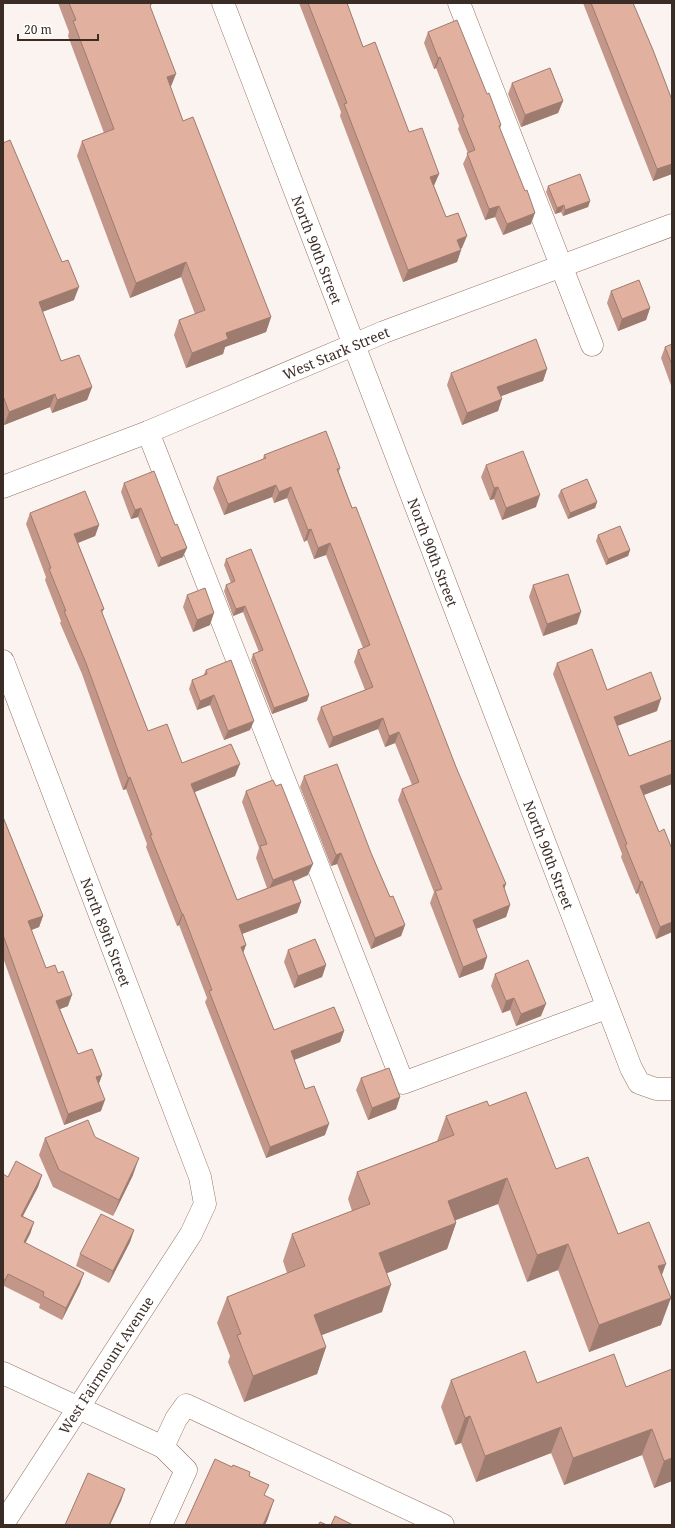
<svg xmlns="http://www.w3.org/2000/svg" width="675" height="1528" font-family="'Noto Serif',serif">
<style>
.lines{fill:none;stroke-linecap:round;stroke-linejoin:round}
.minor-casing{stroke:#957363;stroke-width:23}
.minor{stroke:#fff;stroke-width:22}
.wall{fill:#c29789}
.shaded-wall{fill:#9e7b6f}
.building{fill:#e1b09f;stroke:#9e7b6f}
.labels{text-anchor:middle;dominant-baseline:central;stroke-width:4;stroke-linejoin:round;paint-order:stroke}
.street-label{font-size:14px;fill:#3b2c26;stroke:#fff}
</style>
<rect width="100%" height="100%" fill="#fbf3ef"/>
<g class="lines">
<defs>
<g id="minor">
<path id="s1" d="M223 3 631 1068 639 1083 656 1089H672"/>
<polyline points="459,3 592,345"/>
<polyline points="148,432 403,1083 606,1008"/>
<path id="s2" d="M3 487 148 432 384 332 672 225"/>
<path id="s3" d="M3 661 200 1177 205 1204 191 1234 3 1524"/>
<polyline points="3,1373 163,1447 186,1470 161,1525"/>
<polyline points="163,1447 176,1419 186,1405 443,1525"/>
</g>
</defs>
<use href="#minor" class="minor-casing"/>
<use href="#minor" class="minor"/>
</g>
<g class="wall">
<polygon points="58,3 151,3 150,8 171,88 183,121 271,317 266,332 225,347 223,354 186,368 174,335 179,320 195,314 181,277 130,298 77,156 82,141 104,133 68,36 69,32"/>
<polygon points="299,3 347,3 363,47 409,132 439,174 434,186 446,217 462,248 460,249 461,250 457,262 403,282 340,116 341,112"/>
<polygon points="583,3 633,3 672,174 653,181"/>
<polygon points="428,32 487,94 501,125 500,129 531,224 503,235 495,217 485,220 463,164 468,153 458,129 459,126 436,68 434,69 424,43"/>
<polygon points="512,83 563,101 558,113 521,127 508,94"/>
<polygon points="3,143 74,300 42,312 61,361 92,387 87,400 52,413 50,407 4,425 3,421"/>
<polygon points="548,186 590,201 588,207 563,216 561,212 555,214 546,192"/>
<polygon points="611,291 650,308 646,320 618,331 607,303"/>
<polygon points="672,344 672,388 661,358 665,347"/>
<polygon points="547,369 543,381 501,396 498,411 462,425 447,385 451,373"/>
<polygon points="264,455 340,468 339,472 352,508 510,905 506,917 476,929 487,957 483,969 459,978 430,903 434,892 398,800 402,789 412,785 395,743 385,747 378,729 329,748 317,719 321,707 365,690 354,662 358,650 363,648 326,555 314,559 307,540 304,542 287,498 274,503 272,497 224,515 213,488 217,477 263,459"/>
<polygon points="486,465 536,507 502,520 494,499 490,500 481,477"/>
<polygon points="124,483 183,557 158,567 138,517 131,519 121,492"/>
<polygon points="561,490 597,502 595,508 568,519 558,496"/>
<polygon points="30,513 99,525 95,536 78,543 104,609 102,613 148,731 182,763 235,776 195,792 237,900 267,888 256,858 259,848 242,802 246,791 308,875 293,882 301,902 297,913 242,934 246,945 243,952 274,1030 344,1031 340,1042 294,1060 305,1089 325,1135 266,1158 205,1002 207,998 179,925 177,926 146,847 147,844 126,789 123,790 82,674 60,623 61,621 45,580 46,577 26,524"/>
<polygon points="598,535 630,550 628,556 606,565 596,541"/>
<polygon points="226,559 309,695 307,701 272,714 251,660 253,654 259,652 243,612 233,616 224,591 226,585 231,583 224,565"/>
<polygon points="533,585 577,624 543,636 529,597"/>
<polygon points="187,595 210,625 193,632 183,607"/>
<polygon points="557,663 607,690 657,711 617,726 629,756 672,740 672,784 644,795 672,932 656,939 638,893 636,894 621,857 622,854 553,674"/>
<polygon points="206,670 250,730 224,740 210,705 197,710 189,689 192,680 203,676"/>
<polygon points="304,776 371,853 390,897 405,925 401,936 371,949 337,864 331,866 300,787"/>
<polygon points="3,817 43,916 39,927 31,930 46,968 68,1006 60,1009 78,1054 102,1075 99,1083 101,1111 64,1125 3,958"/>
<polygon points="288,950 326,965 322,977 294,988 284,962"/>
<polygon points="495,974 541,1016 516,1026 510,1010 502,1013 491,986"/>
<polygon points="361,1078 400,1097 396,1109 368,1120 356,1090"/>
<polygon points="489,1106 556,1169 618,1234 662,1275 661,1325 589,1352 558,1270 527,1282 498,1204 455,1220 456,1223 447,1249 387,1273 382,1312 321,1335 326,1347 317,1374 244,1402 228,1362 230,1356 217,1323 227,1297 287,1273 283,1261 292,1234 352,1211 348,1199 357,1172 437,1141 446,1116"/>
<polygon points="45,1138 133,1175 113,1216 53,1187 39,1155"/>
<polygon points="3,1174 8,1177 42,1175 38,1187 23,1216 34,1222 30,1234 25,1243 80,1284 62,1320 39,1308 40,1304 4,1286 3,1287"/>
<polygon points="134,1230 130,1242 109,1283 76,1266 80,1254"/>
<polygon points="672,1369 672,1481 654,1488 642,1455 564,1485 551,1453 476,1482 461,1443 455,1445 441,1407 451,1380 626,1387"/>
</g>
<g class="shaded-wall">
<polygon points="440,57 436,68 434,69 438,58"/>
<polygon points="176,74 170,89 167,77"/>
<polygon points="563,101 558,113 521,127 525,115"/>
<polygon points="672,164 672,174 653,181 657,169"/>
<polygon points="439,174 434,185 426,189 430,177"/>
<polygon points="590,201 588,207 563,216 565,210"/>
<polygon points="564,205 561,212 555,214 557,208"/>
<polygon points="499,206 495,217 485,220 489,209"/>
<polygon points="535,213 531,224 503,235 507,224"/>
<polygon points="467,236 462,248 453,252 457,240"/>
<polygon points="461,250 457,262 403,282 408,270"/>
<polygon points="186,262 181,277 130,298 136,283"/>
<polygon points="79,287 74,300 34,315 39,302"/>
<polygon points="650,308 646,320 618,331 622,319"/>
<polygon points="271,317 266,332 225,347 223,354 186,368 192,353 226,333"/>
<polygon points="547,369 543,381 493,399 497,387"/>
<polygon points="92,387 87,400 52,413 57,400"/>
<polygon points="55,394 50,407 4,425 9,412"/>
<polygon points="502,399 498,411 462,425 467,413"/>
<polygon points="276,485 272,497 224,515 228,504"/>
<polygon points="291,487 287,498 274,503 279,492"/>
<polygon points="498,487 494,499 490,500 494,488"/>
<polygon points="540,495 536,507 502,520 506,508"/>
<polygon points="597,502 595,508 568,519 570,513"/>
<polygon points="141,508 138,517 131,519 135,510"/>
<polygon points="99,525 95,536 70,546 74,534"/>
<polygon points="311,529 307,540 304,542 308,530"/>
<polygon points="330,543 326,555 314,559 318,548"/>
<polygon points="187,548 183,557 158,567 161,558"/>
<polygon points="630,550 628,556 606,565 608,559"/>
<polygon points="245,606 243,612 233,616 236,609"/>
<polygon points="581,612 577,624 543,636 547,624"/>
<polygon points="214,613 210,625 193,632 197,620"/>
<polygon points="214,695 210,705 197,710 200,701"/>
<polygon points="309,695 307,701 272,714 274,708"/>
<polygon points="661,699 657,711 609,729 614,717"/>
<polygon points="383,718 378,729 329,748 333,737"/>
<polygon points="254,721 250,730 224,740 228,731"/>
<polygon points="399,732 395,743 385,747 389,736"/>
<polygon points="240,764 235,776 187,795 191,784"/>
<polygon points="672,774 672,784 636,798 640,786"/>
<polygon points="130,777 126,789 123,790 128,778"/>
<polygon points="341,853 337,864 331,866 336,855"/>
<polygon points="313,864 308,875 268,891 273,880"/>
<polygon points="642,881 638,893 636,894 640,882"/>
<polygon points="506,884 502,895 503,885"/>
<polygon points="301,902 297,913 234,937 239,925"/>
<polygon points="510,905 506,917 468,932 473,920"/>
<polygon points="182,914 183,914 179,925 177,926"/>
<polygon points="43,916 39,927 24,933 28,921"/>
<polygon points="672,922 672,932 656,939 660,927"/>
<polygon points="405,925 401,936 371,949 375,938"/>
<polygon points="246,945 242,956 241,947"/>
<polygon points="487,957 483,969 459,978 463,967"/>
<polygon points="326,965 322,977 294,988 298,976"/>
<polygon points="72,995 68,1006 52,1012 56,1001"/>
<polygon points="514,998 510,1010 502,1013 506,1001"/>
<polygon points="546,1004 541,1016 516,1026 521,1014"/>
<polygon points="344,1031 340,1042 286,1063 291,1051"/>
<polygon points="102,1075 98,1086 96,1077"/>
<polygon points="400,1097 396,1109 368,1120 372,1108"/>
<polygon points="105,1100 101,1111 64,1125 68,1114"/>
<polygon points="329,1124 325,1135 266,1158 270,1147"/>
<polygon points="139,1158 133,1175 113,1216 119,1200"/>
<polygon points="42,1175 38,1187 17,1227 21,1216"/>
<polygon points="507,1178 498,1204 438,1227 448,1201"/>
<polygon points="34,1222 30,1234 20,1254 24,1242"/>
<polygon points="456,1223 447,1249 370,1280 379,1253"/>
<polygon points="134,1230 130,1242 109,1283 113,1271"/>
<polygon points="568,1244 558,1270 527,1282 537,1255"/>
<polygon points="666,1264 656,1291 658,1266"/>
<polygon points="84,1273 80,1284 62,1320 66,1308"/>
<polygon points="8,1274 3,1287 5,1280"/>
<polygon points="391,1285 382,1312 304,1342 314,1315"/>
<polygon points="671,1298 661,1325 589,1352 599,1325"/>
<polygon points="326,1347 317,1374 244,1402 253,1376"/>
<polygon points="470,1416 461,1443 455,1445 465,1418"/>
<polygon points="561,1427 551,1453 476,1482 485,1456"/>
<polygon points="652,1429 642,1455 564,1485 573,1458"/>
<polygon points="672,1458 672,1481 654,1488 664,1461"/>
<polygon points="125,1489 121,1501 110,1525 109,1525"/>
<polygon points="274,1500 267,1521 265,1525 263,1525"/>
</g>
<g class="building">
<polygon points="69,3 151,3 151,5 150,6 176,74 167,77 183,121 193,117 271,317 226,333 228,339 192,353 179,320 205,310 186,262 136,283 82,141 114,129 73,21 76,20"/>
<polygon points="308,3 347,3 363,47 375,42 409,132 422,128 439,174 430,177 446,217 458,213 467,236 457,240 461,250 408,270 344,104 347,103"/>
<polygon points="591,3 633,3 653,50 672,100 672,164 657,169"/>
<polygon points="457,20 487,94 489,93 501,125 499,126 525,191 527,190 535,213 507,224 499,206 489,209 467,153 475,150 462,118 464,117 440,57 438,58 428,32"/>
<polygon points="550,68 563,101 525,115 512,83"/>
<polygon points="10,140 62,262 68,260 79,287 39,302 61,361 79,355 92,387 57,400 55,394 9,412 3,396 3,143"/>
<polygon points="580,174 590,201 565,210 564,205 557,208 548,186"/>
<polygon points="639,280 650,308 622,319 611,291"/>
<polygon points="536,339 547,369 497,387 502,399 467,413 451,373"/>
<polygon points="672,344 672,365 665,347"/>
<polygon points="326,431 340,468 337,469 352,508 356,507 456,767 506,884 503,885 510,905 473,920 487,957 463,967 435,891 442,889 402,789 419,782 399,732 389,736 383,718 333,737 321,707 373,687 358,650 370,645 330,543 318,548 311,529 308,530 291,487 279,492 276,485 228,504 217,477 266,458 264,455"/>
<polygon points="523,451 540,495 506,508 498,487 494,488 486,465"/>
<polygon points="154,471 175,525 177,524 187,548 161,558 141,508 135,510 124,483"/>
<polygon points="587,479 597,502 570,513 561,490"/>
<polygon points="85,491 99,525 74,534 104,609 101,610 148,731 167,724 182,763 231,744 240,764 191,784 237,900 292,879 301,902 239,925 246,945 241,947 274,1030 334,1007 344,1031 291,1051 305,1089 314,1086 329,1124 270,1147 209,991 212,990 183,914 182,914 150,835 152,835 130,777 128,778 86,663 64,611 66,611 49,569 51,568 30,513"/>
<polygon points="620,526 630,550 608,559 598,535"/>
<polygon points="251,549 309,695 274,708 253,654 263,650 245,606 236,609 226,585 235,581 226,559"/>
<polygon points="568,574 581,612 547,624 533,585"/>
<polygon points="205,588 214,613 197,620 187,595"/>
<polygon points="592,649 607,690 651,672 661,699 614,717 629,756 672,740 672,774 640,786 659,832 664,829 672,849 672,922 660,927 642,881 640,882 625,845 627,844 557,663"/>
<polygon points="231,660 254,721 228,731 214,695 200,701 192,680 207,674 206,670"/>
<polygon points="337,764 371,853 390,897 393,896 405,925 375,938 341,853 336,855 304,776"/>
<polygon points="273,780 276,786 281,784 313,864 273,880 260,846 267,844 246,791"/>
<polygon points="3,817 43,916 28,921 46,968 55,965 58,973 63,971 72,995 56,1001 78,1054 92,1049 102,1075 96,1077 105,1100 68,1114 3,935"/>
<polygon points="315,939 326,965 298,976 288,950"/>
<polygon points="528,960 546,1004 521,1014 514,998 506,1001 495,974"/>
<polygon points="389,1068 400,1097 372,1108 361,1078"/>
<polygon points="526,1092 556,1169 588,1157 618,1234 649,1222 666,1264 658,1266 671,1298 599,1325 568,1244 537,1255 507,1178 448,1201 456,1223 379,1253 391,1285 314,1315 326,1347 253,1376 237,1335 241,1334 227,1297 305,1266 292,1234 370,1204 357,1172 454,1135 446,1116 487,1101 489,1106"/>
<polygon points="88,1120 95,1137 139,1158 119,1200 59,1170 45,1138"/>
<polygon points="16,1161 42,1175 21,1216 34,1222 24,1242 84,1273 66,1308 43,1296 44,1292 8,1274 5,1280 3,1279 3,1174 8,1177"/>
<polygon points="101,1214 134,1230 113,1271 80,1254"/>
<polygon points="525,1351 537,1383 614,1354 626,1387 672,1369 672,1458 664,1461 652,1429 573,1458 561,1427 485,1456 470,1416 465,1418 451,1380"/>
<polygon points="215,1459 232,1467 233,1465 250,1472 249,1476 269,1485 264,1495 274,1500 263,1525 185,1525"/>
<polygon points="88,1473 125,1489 109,1525 65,1525"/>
<polygon points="335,1516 353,1525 331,1525"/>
<polygon points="320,1522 327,1525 318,1525"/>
</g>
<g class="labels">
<g class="street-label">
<text stroke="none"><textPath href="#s1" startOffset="264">North 90th Street</textPath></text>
<text stroke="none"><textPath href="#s2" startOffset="359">West Stark Street</textPath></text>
<text stroke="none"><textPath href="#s1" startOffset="588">North 90th Street</textPath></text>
<text stroke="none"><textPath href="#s1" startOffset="912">North 90th Street</textPath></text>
<text stroke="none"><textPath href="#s3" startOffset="290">North 89th Street</textPath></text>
<text transform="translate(106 1365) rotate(-57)">West Fairmount Avenue</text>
</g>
</g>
<rect width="675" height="1528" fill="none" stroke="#3b2c26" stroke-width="8"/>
<path d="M18 34v6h80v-6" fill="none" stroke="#3b2c26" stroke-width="2"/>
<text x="24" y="34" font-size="12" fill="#3b2c26" stroke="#ffffff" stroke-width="3" paint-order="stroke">20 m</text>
</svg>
